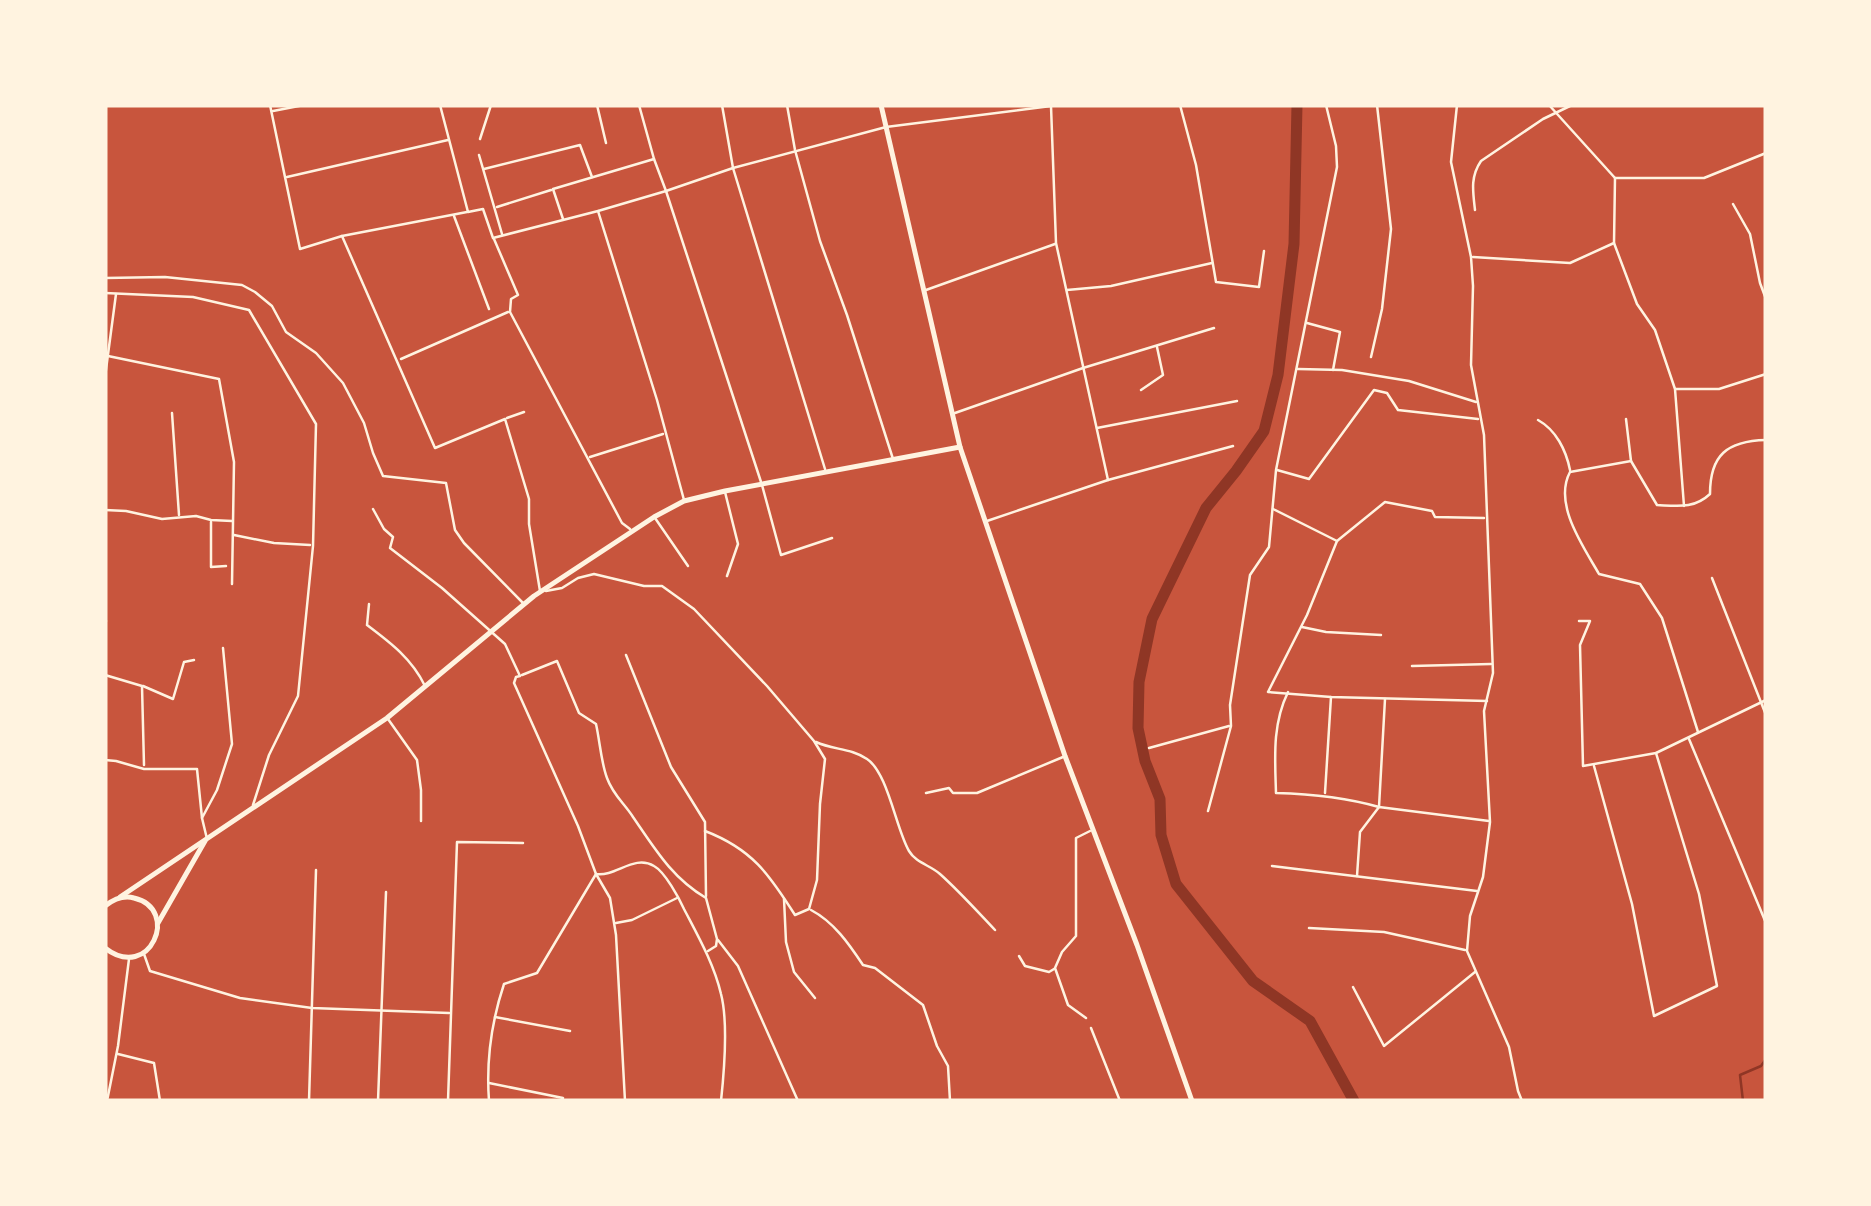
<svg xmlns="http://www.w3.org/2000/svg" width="1871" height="1206" font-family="Montserrat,sans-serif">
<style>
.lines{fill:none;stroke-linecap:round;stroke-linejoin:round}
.stream{stroke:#8f3625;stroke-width:2.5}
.river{stroke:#8f3625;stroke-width:11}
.minor{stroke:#fff3e0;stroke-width:2.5}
.primary{stroke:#fff3e0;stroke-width:5}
</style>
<rect width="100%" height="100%" fill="#c8553d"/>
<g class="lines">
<polyline class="stream" points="1743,1101 1740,1075 1761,1066 1766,1059"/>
<polyline class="river" points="1297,105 1294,244 1278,375 1264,431 1236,471 1206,508 1152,619 1139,682 1138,728 1145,761 1160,799 1161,835 1176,884 1253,981 1310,1021 1354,1101"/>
<g class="minor">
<polyline points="270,105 300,249 342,236 467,212"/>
<polyline points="440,105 468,212 483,209 493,238 598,211 666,191 733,168 886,127 1051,106"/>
<polyline points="597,105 606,143"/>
<polyline points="639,105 654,159 666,191 762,485 781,555 832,538"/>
<polyline points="722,105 733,168 825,469"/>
<polyline points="787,105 795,150 820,241 847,315 893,459"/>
<polyline points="1180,105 1196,165 1216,282 1259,287 1264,251"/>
<polyline points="1457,105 1451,162 1471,257 1473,286 1471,365 1484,435 1493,673 1484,711 1490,822 1483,877 1470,916 1467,951 1509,1047 1518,1091 1522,1101"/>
<polyline points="1549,105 1615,178 1704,178 1766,153"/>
<polyline points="1051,106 1056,243 1108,480"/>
<polyline points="273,111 304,105"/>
<polyline points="480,139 491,105"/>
<polyline points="479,155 502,234"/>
<polyline points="484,169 580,145 592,177"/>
<polyline points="287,177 448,140"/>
<polyline points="1733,204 1750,234 1760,283 1766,299"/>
<polyline points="497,207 551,190"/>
<path d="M1475 210C1473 192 1470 177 1481 161L1543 119 1572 105"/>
<polyline points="598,211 657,400 684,500"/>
<polyline points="454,216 489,309"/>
<polyline points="563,219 553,189 654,159"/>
<polyline points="342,236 435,448 505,419 529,499 529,524 540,591"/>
<polyline points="494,239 518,295 511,299 510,312 622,523 630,529"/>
<polyline points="1614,243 1637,304 1655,330 1675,389 1684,506"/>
<polyline points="1473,257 1570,263 1614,243 1615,178"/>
<polyline points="105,278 165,277 242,285 255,292 272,306 286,332 316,353 343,383 364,423 373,453 383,476 446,483 455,530 464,543 523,603"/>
<polyline points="926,290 1055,244"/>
<polyline points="1067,290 1111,286 1212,263"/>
<polyline points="105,293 193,297 249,310 316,424 313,546 298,696 269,755 253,805"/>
<polyline points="1307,323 1340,332 1333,370"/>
<polyline points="108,356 219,379 234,462 232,584"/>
<polyline points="1371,357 1382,309 1391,229 1377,105"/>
<polyline points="401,359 508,312"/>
<polyline points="1298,369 1342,370 1409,381 1476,402"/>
<polyline points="105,377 116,294"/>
<polyline points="1676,389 1719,389 1766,374"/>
<polyline points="1141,390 1163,375 1157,347"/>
<polyline points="172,413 179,515"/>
<polyline points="955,413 1083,368 1214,328"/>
<polyline points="507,418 524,412"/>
<path d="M1626 419 1631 461 1657 505C1678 506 1694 509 1710 494 1710 455 1727 441 1766 440"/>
<path d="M1538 420C1556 430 1566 450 1570 470"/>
<polyline points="1097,428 1237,401"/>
<polyline points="590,457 663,434"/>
<path d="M1631 461 1570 472C1553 504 1583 546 1599 574L1640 584 1662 618 1698 732"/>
<polyline points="1277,470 1309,479 1374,390 1387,393 1398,410 1478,419"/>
<polyline points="725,492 738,544 727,576"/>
<polyline points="373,509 384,529 393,537 390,548 442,588 505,644 520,676 516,677 514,683 578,826 596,874 610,898 616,935 625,1101"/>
<polyline points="1273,509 1337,541"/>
<polyline points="105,510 126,511 162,519 196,516 211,520 232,521"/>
<polyline points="655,518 688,566"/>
<polyline points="1484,518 1435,517 1432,511 1385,502 1337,541 1307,615 1268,692 1331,697 1487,701"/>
<polyline points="987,521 1108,480 1233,446"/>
<polyline points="211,522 211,567 226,566"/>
<polyline points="234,535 274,543 310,545"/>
<polyline points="1712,578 1766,715"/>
<path d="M546 591 562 588 578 578 594 574 644 586H662L694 609 767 686 814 741 825 759 820 804 817 880 809 909 795 915C769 874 752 849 705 831"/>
<path d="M369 604 367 625C391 643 412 659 425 686"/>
<polyline points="1579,621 1590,621 1580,645 1583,766 1656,753 1766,700"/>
<polyline points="105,622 106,621"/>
<polyline points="1302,627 1326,632 1381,635"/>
<polyline points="626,655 671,767 705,822 706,896"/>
<polyline points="1412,666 1491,664"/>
<polyline points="105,675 142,686 144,765"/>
<path d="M522 675 557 661 579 713 596 724C600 742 601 762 607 778 613 795 624 803 633 817 655 849 672 878 706 898L717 939 716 946 708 951"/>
<polyline points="143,686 173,699 184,662 194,660"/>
<path d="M1288 692C1272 725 1275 758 1276 793 1312 794 1344 797 1379 807L1385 699"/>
<polyline points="388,719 417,760 421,790 421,821"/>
<polyline points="1689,739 1766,923"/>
<path d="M816 742C833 750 851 748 867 759 888 773 896 829 909 851 916 863 930 865 940 874 959 891 977 911 995 930"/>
<polyline points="1149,748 1229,726"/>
<polyline points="105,760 116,761 144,769 197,769 202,818 207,839"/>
<polyline points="1594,766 1632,904 1654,1016 1717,986 1699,894 1656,753"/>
<polyline points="926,793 949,788 953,793 977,793 1063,757"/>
<polyline points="1325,793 1331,697"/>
<polyline points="1208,811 1231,726 1230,705 1250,575 1269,547 1276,470 1337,167 1336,146 1326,105"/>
<polyline points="202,818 217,790 232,744 223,648"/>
<polyline points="1272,866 1477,891"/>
<polyline points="1357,876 1360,832 1379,807 1489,821"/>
<polyline points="784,899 786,942 794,972 815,998"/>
<path d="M811 910C834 922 849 944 863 965L875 968 923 1005 937 1046 948 1066 950 1101"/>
<polyline points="616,923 632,920 677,898"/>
<polyline points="1309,928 1384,932 1465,950"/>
<polyline points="718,940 738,966 798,1101"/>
<polyline points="144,954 150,971 240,998 312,1008 449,1013"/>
<polyline points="1019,956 1025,966 1049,972 1054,969"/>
<polyline points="1353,987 1384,1046 1475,972"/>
<polyline points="495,1017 570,1031"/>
<polyline points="1086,1018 1068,1005 1055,968 1062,952 1076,936 1076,838 1090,831"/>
<polyline points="1091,1028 1120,1101"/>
<polyline points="118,1054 154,1063 160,1101"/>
<polyline points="489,1083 563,1098"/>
<polyline points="107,1101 118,1046 129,959"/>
<polyline points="309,1101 316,870"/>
<polyline points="378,1101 386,892"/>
<polyline points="448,1101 457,842 523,843"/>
<path d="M489 1101C486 1060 491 1023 504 984L537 973 596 874C616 877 634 854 654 866 665 872 679 898 684 909 698 936 714 964 721 994 728 1021 724 1073 721 1101"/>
</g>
<g class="primary">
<polyline points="881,105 960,447 1065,756 1137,945 1192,1101"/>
<polyline points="120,897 387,718 534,596 654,517 684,501 725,491 960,447"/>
<path d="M105 906C114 899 123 895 134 898 181 909 150 983 105 948"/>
<polyline points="158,923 205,841"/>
</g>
</g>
<rect width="1871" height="1206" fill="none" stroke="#fff3e0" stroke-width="215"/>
</svg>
